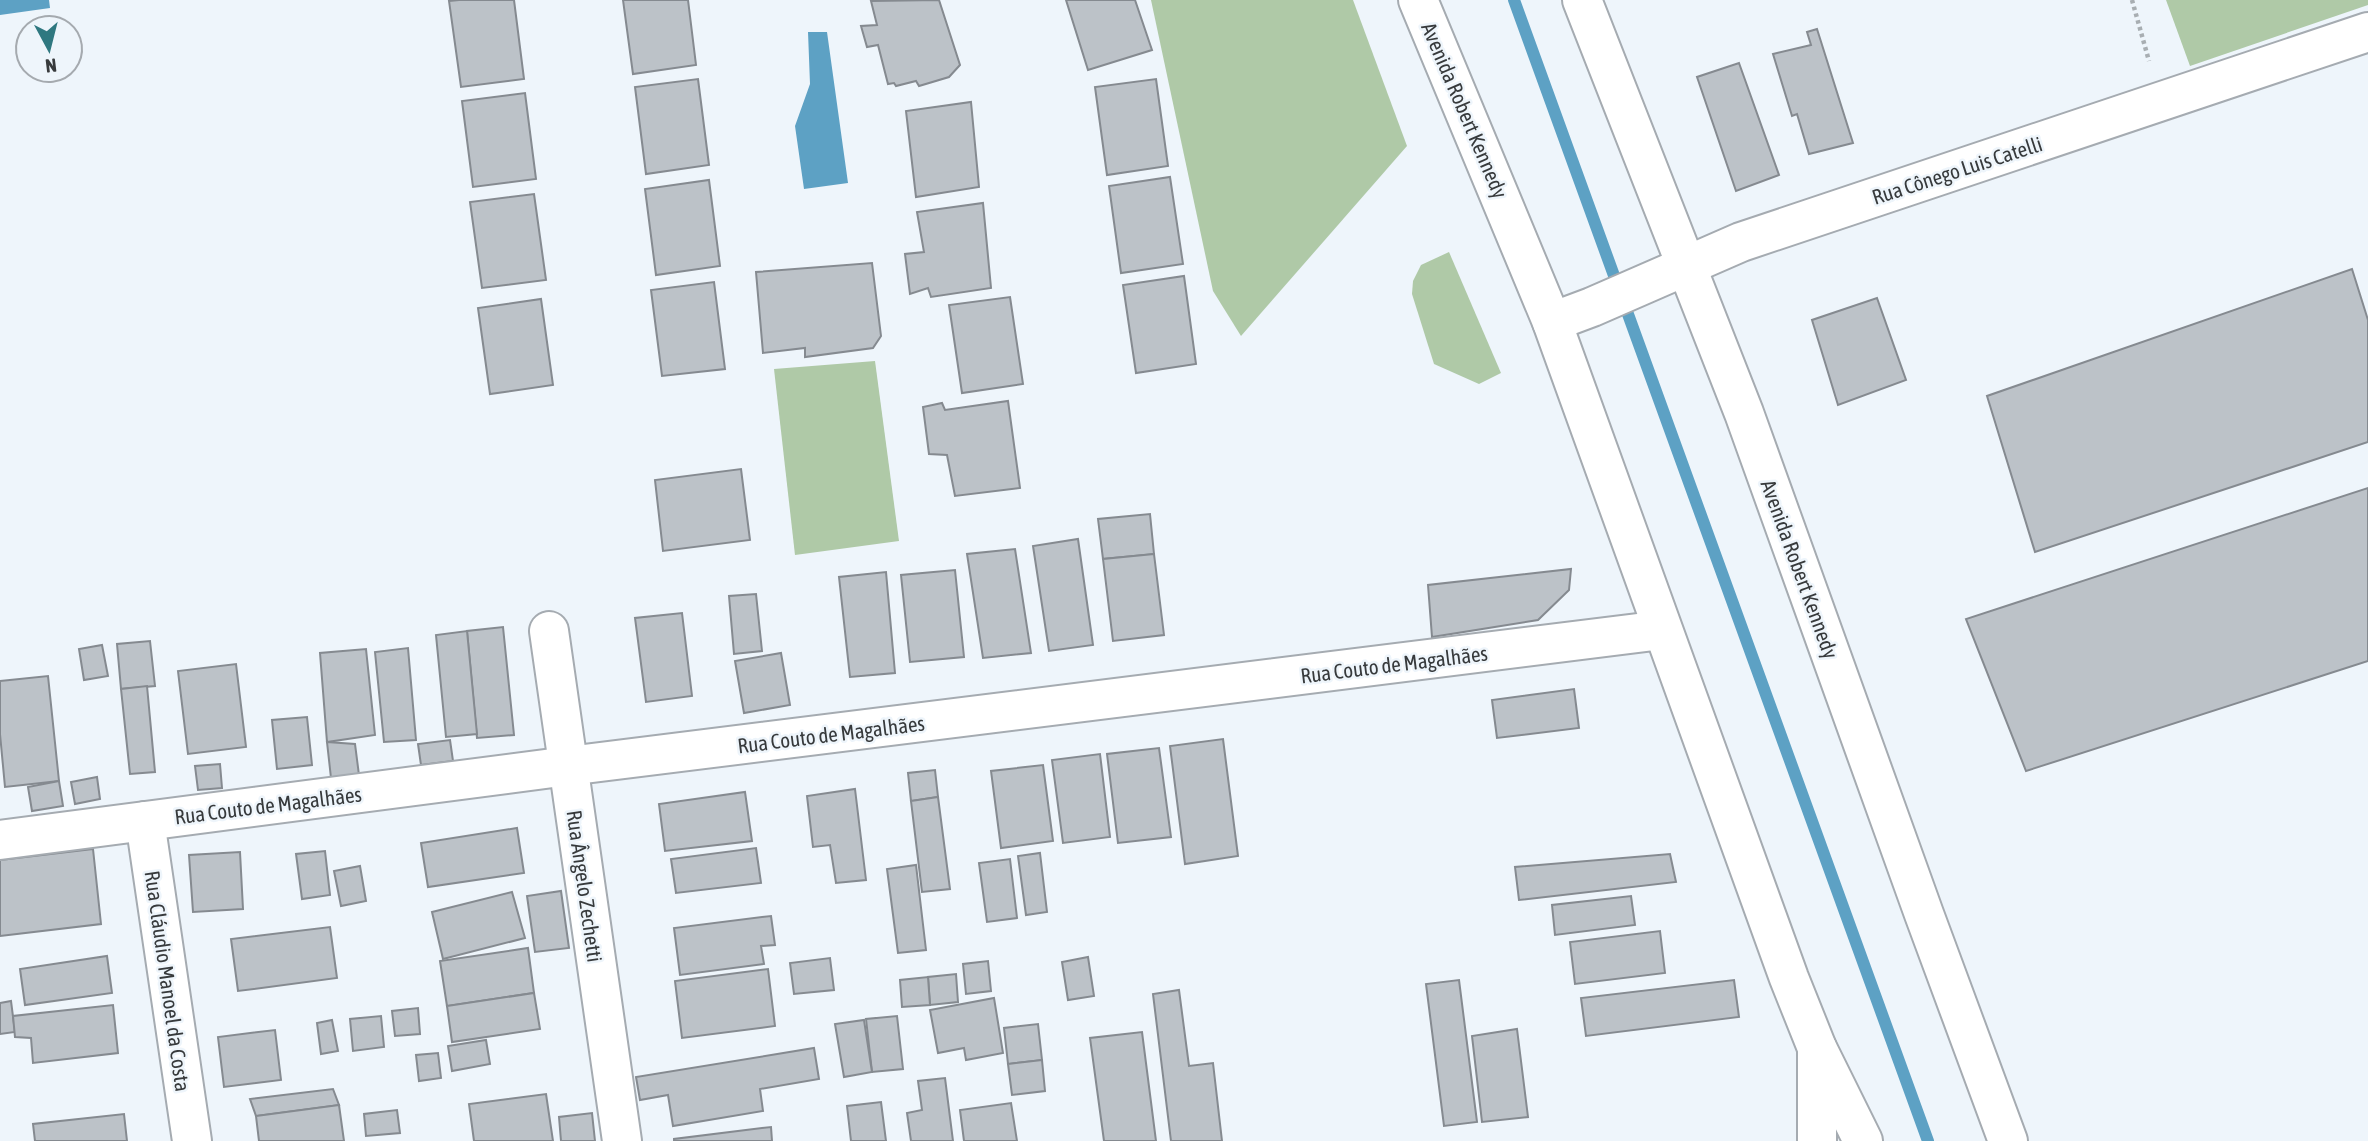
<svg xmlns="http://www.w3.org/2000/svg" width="2368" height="1141" font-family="'Asap Condensed',sans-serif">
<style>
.green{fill:#afc9a7}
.water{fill:#5da1c4}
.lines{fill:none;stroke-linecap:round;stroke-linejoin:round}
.stream{stroke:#5da1c4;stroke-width:12}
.building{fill:#bcc2c8;stroke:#858a90;stroke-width:2}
.street-casing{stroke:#a5abb1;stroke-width:42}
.secondary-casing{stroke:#a5abb1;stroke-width:42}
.primary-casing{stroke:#a5abb1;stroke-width:42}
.path{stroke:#a8aeb2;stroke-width:4.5;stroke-dasharray:3.5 3.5;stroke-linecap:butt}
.street{stroke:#fff;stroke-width:38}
.secondary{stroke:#fff;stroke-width:38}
.primary{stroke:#fff;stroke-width:38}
.labels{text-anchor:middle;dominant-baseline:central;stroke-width:5;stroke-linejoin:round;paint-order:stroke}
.street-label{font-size:21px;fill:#373a3c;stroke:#eef5fb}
</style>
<rect width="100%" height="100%" fill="#eef5fb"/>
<g class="green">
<polygon points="1151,0 1353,0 1407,146 1241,336 1213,291"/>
<polygon points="2166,0 2368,0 2368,5 2190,66"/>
<polygon points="1449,252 1501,373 1479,384 1434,364 1412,294 1413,281 1421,265"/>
<polygon points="875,361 899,541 795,555 774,369"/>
</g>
<g class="water">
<polygon points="0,0 49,0 50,8 0,15"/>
<polygon points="808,32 827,32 848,183 804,189 795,126 810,84"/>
</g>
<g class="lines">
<polyline class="stream" points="1514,0 1928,1141"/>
</g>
<g class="building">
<polygon points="459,0 514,0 524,79 461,87 449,1"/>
<polygon points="623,0 688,0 696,65 633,74"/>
<polygon points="939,0 960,65 949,77 919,86 916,81 896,86 894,83 888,84 878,45 867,47 861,26 877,25 871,1"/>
<polygon points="1066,0 1135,0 1152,50 1088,70"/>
<polygon points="1817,29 1853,143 1809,154 1797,114 1792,116 1773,54 1811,45 1807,32"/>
<polygon points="1739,63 1779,175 1736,191 1697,77"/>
<polygon points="698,79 709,165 646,174 635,87"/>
<polygon points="1156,79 1168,166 1107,175 1095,87"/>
<polygon points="525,93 536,179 473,187 462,101"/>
<polygon points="971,102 979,187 916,197 906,111"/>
<polygon points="1170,177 1183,264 1121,273 1109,186"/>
<polygon points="709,180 720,266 656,275 645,189"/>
<polygon points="534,194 546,280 482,288 470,202"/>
<polygon points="983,203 991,288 931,297 928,288 910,294 905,254 924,252 917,212"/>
<polygon points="872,263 881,336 873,348 805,357 805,348 763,353 756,272"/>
<polygon points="2352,269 2368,320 2368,442 2035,552 1987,396"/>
<polygon points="1184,276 1196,364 1136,373 1123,285"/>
<polygon points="714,282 725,369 662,376 651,290"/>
<polygon points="1010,297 1023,384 962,393 949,305"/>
<polygon points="1877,298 1906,380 1838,405 1812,320"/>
<polygon points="541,299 553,385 490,394 478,308"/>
<polygon points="1008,401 1020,488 955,496 947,455 929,454 923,407 942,403 945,410"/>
<polygon points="741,469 750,540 663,551 655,480"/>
<polygon points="2368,488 2368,661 2026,771 1966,619"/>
<polygon points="1150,514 1154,554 1103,559 1098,519"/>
<polygon points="1078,539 1093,645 1049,651 1033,546"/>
<polygon points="1015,549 1031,653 983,658 967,554"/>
<polygon points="1154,554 1164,635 1113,641 1103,559"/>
<polygon points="1571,569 1569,590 1538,620 1432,637 1428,585"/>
<polygon points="955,570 964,657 910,662 901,575"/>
<polygon points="886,572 895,673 850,677 839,577"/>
<polygon points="756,594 762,651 734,654 729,596"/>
<polygon points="682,613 692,696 646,702 635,618"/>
<polygon points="503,627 514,735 477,738 467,631"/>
<polygon points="467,631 477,734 446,737 436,635"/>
<polygon points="150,641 155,686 121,689 117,644"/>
<polygon points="102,645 108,676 84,680 79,649"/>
<polygon points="408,648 416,740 384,742 375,652"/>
<polygon points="366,649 375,735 327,742 320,653"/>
<polygon points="781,653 790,705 744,713 735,661"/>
<polygon points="236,664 246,747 188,754 178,671"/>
<polygon points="48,676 59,781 5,787 0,734 0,681"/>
<polygon points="147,686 155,772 130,774 121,689"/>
<polygon points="1574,689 1579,728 1497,738 1492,700"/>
<polygon points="307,717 312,765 277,769 272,720"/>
<polygon points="1223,739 1238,856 1185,864 1170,746"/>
<polygon points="450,740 453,761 421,765 418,744"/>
<polygon points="327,742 355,744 359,775 331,778"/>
<polygon points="1159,748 1171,837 1118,843 1107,754"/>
<polygon points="1100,754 1110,837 1063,843 1052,760"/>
<polygon points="220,764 222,788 198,790 195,766"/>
<polygon points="1043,765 1053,841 1001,848 991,771"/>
<polygon points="935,770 938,797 911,801 908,773"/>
<polygon points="97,777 100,799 75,804 71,782"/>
<polygon points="59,781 63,806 32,811 28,787"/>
<polygon points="855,789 866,880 836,883 830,845 813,847 807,796"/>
<polygon points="745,792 752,841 665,851 659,804"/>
<polygon points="938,797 950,889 922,892 911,801"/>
<polygon points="517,828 524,873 428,887 421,843"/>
<polygon points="756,848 761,883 676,893 671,859"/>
<polygon points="93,849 101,924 0,936 0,860"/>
<polygon points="325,851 330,895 302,899 296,854"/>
<polygon points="240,852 243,909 193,912 189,855"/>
<polygon points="1040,853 1047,912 1026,915 1018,856"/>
<polygon points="1670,854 1676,882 1519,900 1515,867"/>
<polygon points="1010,859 1017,918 987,922 979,863"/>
<polygon points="916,865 926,950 898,953 887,869"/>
<polygon points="360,866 366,901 341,906 334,871"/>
<polygon points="561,891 569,948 535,952 527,896"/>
<polygon points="512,892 525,938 443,959 432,912"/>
<polygon points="1631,896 1635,925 1555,935 1552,905"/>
<polygon points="771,916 775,945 761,946 764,964 680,975 674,928"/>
<polygon points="330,927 337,978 238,991 231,939"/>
<polygon points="1660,931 1665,973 1575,984 1570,942"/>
<polygon points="528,948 534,993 447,1006 440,961"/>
<polygon points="107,956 112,993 25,1005 20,969"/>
<polygon points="1088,957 1094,996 1068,1000 1062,962"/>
<polygon points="830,958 834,990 794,994 790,963"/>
<polygon points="988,961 991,991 966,994 963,964"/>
<polygon points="768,969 775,1026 682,1038 675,981"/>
<polygon points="956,974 958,1002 930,1005 928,977"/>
<polygon points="928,977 930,1005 902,1007 900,980"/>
<polygon points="1459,980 1477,1122 1444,1126 1426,984"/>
<polygon points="1734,980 1739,1017 1586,1036 1581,998"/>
<polygon points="1179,990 1189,1066 1213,1063 1222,1141 1171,1141 1153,994"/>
<polygon points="534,993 540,1029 452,1042 447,1006"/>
<polygon points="994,998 1003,1053 966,1060 964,1048 938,1053 930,1010"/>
<polygon points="11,1001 15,1032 0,1034 0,1003"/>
<polygon points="113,1005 118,1053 33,1063 31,1038 15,1037 13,1016"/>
<polygon points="418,1008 420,1034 395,1036 392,1011"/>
<polygon points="381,1016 384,1047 353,1051 350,1019"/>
<polygon points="897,1016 903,1069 872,1072 866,1019"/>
<polygon points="332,1020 338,1051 321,1054 317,1023"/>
<polygon points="864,1020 872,1072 844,1077 835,1024"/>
<polygon points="1038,1024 1042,1060 1008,1064 1004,1028"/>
<polygon points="1517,1029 1528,1117 1482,1122 1472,1036"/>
<polygon points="275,1030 281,1080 224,1087 218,1037"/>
<polygon points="1142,1032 1156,1141 1104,1141 1090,1038"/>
<polygon points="486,1040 490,1064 452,1071 448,1046"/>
<polygon points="814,1048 819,1079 760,1089 763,1111 673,1126 668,1095 640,1100 636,1077"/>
<polygon points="438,1053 441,1078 419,1081 416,1055"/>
<polygon points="1042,1060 1045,1091 1012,1095 1008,1064"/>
<polygon points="945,1078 953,1141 911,1141 907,1113 922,1110 918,1081"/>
<polygon points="333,1089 339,1105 256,1116 250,1099"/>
<polygon points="546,1094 553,1141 474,1141 469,1104"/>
<polygon points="881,1102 886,1141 851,1141 847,1106"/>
<polygon points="1011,1103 1017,1141 964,1141 960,1110"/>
<polygon points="339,1105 344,1141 259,1141 256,1116"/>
<polygon points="397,1110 400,1133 366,1136 364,1114"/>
<polygon points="592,1113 595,1141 561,1141 559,1117"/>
<polygon points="124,1114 127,1141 35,1141 33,1124"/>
<polygon points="771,1127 772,1141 674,1141 674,1139"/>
</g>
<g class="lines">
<defs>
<g id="street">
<polyline points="1552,322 1592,307 1741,242 2368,32"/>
<polyline points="549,631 622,1141"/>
<polyline points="145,821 192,1141"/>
<polyline points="0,840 568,766 1662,630"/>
</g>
<polyline id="secondary" points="1817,1048 1817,1141"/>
<g id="primary">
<polyline points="1418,0 1552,322 1789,978 1817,1048 1863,1141"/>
<polyline points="1582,0 1744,413 1924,914 2008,1141"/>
</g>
</defs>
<use href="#street" class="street-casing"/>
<use href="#secondary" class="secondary-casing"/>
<use href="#primary" class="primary-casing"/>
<polyline class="path" points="2132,0 2149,61"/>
<use href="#street" class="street"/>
<use href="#secondary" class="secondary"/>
<use href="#primary" class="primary"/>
</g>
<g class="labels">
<g class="street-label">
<text transform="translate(1465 110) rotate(67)">Avenida Robert Kennedy</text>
<text transform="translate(1957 170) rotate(-18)">Rua Cônego Luis Catelli</text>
<text transform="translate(1800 569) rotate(70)">Avenida Robert Kennedy</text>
<text transform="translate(1394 664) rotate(-7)">Rua Couto de Magalhães</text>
<text transform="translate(831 734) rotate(-7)">Rua Couto de Magalhães</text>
<text transform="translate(268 805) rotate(-7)">Rua Couto de Magalhães</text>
<text transform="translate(585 886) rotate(82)">Rua Ângelo Zechetti</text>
<text transform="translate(168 981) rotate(82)">Rua Cláudio Manoel da Costa</text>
</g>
</g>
<g transform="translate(49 49) rotate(173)"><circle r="33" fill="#eef5fb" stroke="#a5aaaf" stroke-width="2"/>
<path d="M0-5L12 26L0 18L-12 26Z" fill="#2f7880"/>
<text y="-10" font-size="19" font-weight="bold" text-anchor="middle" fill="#373a3c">N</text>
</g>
</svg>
